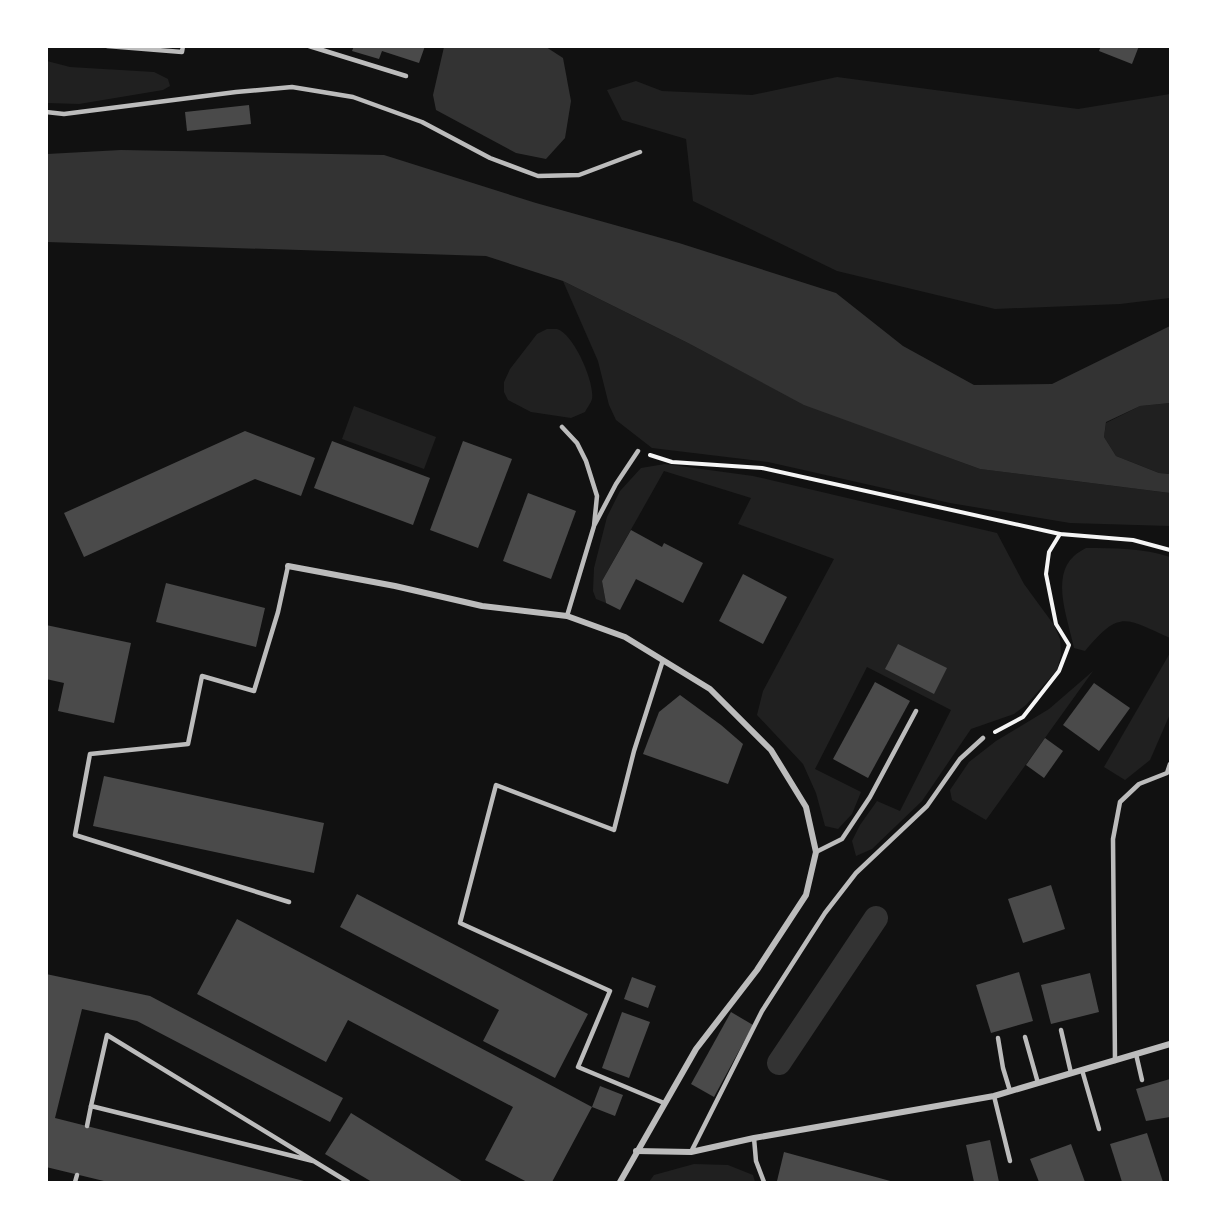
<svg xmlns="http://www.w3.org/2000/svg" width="1217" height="1229" font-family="'Noto Serif',serif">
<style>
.green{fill:#202020}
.water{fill:#333}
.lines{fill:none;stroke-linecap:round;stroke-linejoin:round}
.canal{stroke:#333;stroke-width:24}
.building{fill:#4a4a4a}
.path{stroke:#f5f5f5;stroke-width:4}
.service{stroke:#bcbcbc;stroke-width:4.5}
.minor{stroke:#bcbcbc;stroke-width:6}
</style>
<rect width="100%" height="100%" fill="#111"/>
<g class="green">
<polygon points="47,61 70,67 154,72 168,79 170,86 163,90 79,104 47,103"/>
<polygon points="837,77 1078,109 1170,94 1170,298 1120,304 995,309 837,271 693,201 686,139 622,120 607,90 636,81 662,91 752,95"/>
<polygon points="563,281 688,343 804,404 980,469 1170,493 1170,526 1070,523 950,503 768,462 652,448 616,420 609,405 598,361"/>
<path d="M547 329C549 329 555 329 557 329 574 334 595 383 592 399 591 403 587 408 585 412L571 418 531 412 508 400 504 392V382L510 369 537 334Z"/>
<polygon points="1170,403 1170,474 1159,473 1116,456 1104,437 1106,423 1140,406"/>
<polygon points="354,406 436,437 424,469 342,439"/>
<polygon points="665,464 753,476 997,533 1024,584 1054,625 1060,639 1061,655 1057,670 1026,705 1014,714 971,729 922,801 872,849 856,856 852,841 860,825 877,801 900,811 951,710 867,667 815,769 861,792 852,814 838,829 825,826 816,793 803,764 757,715 763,691 834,559 738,524 751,498 664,471 602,581 606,603 596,599 593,591 594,568 607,517 620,491 641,468"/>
<path d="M1086 548C1114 548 1143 548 1170 557V638C1125 618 1120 609 1085 651L1074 648C1069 622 1050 577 1074 556 1077 553 1082 550 1086 548Z"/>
<polygon points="1170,653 1170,714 1150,760 1125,780 1104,767"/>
<polygon points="1093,671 986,820 952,800 950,790 969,762 996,741 1049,709"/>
<polygon points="694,1164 728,1165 753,1175 755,1182 649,1182 654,1175"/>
</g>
<g class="water">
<polygon points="444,47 546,47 563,58 571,101 565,138 546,159 516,153 436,110 433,95"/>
<polygon points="121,150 384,155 536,203 679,243 836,293 903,346 974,385 1052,384 1170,326 1170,403 1140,406 1106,422 1104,437 1116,456 1159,473 1170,474 1170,493 980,469 804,405 688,343 563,281 486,256 47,242 47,154"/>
</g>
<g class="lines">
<polyline class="canal" points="779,1063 876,918"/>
</g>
<g class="building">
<polygon points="354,46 425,46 419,63 382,51 379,59 352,51"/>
<polygon points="1101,46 1139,46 1132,64 1099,51"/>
<polygon points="249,105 251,124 187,131 185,112"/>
<polygon points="245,431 315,458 301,496 255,479 84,557 64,513"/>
<polygon points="332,441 430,478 413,525 314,488"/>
<polygon points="463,441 512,459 478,548 430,530"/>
<polygon points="528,493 576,511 551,579 503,561"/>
<polygon points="631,530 662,547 664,543 703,563 683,603 636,579 620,610 606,603 602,581"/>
<polygon points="743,574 787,597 763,644 719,621"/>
<polygon points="166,583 265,608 256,647 156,622"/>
<polygon points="46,625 131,643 114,723 58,711 64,683 46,679"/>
<polygon points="898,644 947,668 934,694 885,669"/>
<polygon points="875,682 910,701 868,778 833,759"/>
<polygon points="1094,683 1130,708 1099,751 1063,725"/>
<polygon points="680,695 721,725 743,744 728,784 643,754 659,712"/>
<polygon points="1045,738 1063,751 1044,778 1026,765"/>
<polygon points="104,776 324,823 314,873 93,826"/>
<polygon points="1051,885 1065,929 1023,943 1008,899"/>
<polygon points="357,894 588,1014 555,1078 483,1041 499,1010 340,927"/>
<polygon points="237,919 592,1107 600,1086 623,1095 615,1116 592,1107 552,1182 527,1182 485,1160 513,1107 348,1020 326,1062 197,994"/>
<polygon points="1019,972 1033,1021 991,1033 976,985"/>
<polygon points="1090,973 1099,1012 1051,1024 1041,985"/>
<polygon points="46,974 150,996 343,1098 330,1122 137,1021 82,1009 55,1118 308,1182 108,1182 46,1167"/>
<polygon points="632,977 656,986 648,1008 624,999"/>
<polygon points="622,1012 650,1022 629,1078 602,1068"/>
<polygon points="731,1012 753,1025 714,1097 691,1084"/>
<polygon points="1170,1079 1170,1117 1146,1121 1136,1089"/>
<polygon points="351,1113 463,1182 372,1182 325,1154"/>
<polygon points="1147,1133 1163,1182 1122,1182 1110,1144"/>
<polygon points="990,1140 999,1182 974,1182 966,1145"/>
<polygon points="1071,1144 1085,1182 1039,1182 1030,1159"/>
<polygon points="784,1152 894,1182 777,1181"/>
</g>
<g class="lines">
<g class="path">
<polyline points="650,455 672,462 762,468 1060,534 1133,540 1170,550"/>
<polyline points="995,732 1023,717 1059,671 1069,645 1056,624 1046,574 1049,552 1060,534"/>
</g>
<g class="service">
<polyline points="107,46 182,52 183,46"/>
<polyline points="309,46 406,76"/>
<polyline points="46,112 64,114 236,92 292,87 353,97 422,122 490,158 538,176 579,175 640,152"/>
<polyline points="562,427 577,443 586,461 597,496 594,526 567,616"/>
<polyline points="595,524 616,484 638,451"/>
<polyline points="288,566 278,612 254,691 202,676 188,744 90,754 75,835 289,902"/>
<polyline points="663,660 634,751 614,830 496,785 460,923 610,991 578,1067 664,1103"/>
<polyline points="816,852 842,839 870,797 916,711"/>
<polyline points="1061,1030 1071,1073"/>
<polyline points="1025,1037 1038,1083"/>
<polyline points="998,1038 1003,1068 1010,1091"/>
<polyline points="1136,1054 1142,1080"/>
<polyline points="1115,1061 1113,839 1120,802 1139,784 1167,773 1170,764"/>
<polyline points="1082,1070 1099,1129"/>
<polyline points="994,1096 1010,1161"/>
<polyline points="87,1126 91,1106"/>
<polyline points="754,1138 756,1161 764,1182"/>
<polyline points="691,1152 762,1011 825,913 856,873 927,806 960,759 983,738"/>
<polyline points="313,1161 91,1106 107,1035 348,1182"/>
<polyline points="75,1182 77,1175"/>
</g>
<g class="minor">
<polyline points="288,566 395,586 482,606 567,616 625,637 710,689 771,750 806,807 816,852 806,895 757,970 696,1049 620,1182"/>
<polyline points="636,1151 691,1152 754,1138 994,1096 1170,1044"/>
</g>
</g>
<rect width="1217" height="1229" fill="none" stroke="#ffffff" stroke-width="96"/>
</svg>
